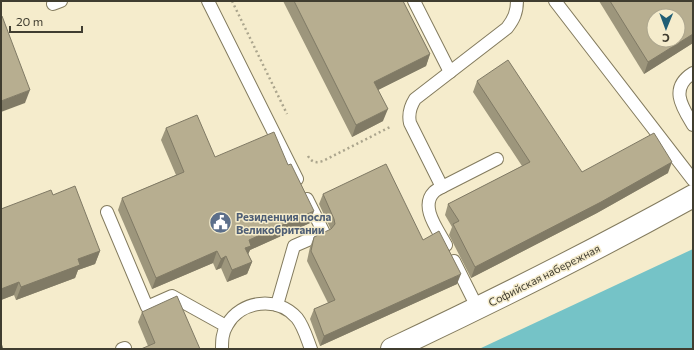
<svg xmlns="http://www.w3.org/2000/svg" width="694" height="350" font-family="Commissioner,sans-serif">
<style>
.water{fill:#75c3c7}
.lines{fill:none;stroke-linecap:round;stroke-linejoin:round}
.lane-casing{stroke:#837b5e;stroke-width:14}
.secondary-casing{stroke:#837b5e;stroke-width:24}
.path{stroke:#aba58d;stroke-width:2.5;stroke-dasharray:2 3;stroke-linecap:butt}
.lane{stroke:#fff;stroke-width:12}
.secondary{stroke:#fff;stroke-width:22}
.wall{fill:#9d967c}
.shaded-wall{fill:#807a65}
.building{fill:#b7ae90;stroke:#807a65;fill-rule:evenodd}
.labels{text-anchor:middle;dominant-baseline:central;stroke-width:3;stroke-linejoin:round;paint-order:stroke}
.service-label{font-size:11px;font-weight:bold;fill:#4e5e75;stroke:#f5eccc;text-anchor:start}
.street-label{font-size:11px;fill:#403d30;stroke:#f5eccc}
</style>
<rect width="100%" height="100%" fill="#f5eccc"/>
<polygon class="water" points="693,249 693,349 479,349"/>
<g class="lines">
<defs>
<g id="lane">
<polyline points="208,1 297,179"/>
<polyline points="414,1 450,72"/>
<polyline points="555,1 693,180"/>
<polyline points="53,4 61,1"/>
<path d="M693 73C669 88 682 107 693 125"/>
<polyline points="442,187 497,159"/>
<polyline points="107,212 147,307 172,296 226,326"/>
<path d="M446 245C439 231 419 207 434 192 436 190 440 188 442 187L410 123C408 114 410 107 415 99L507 28C514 19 517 12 517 1"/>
<polyline points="454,261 478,309"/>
<polyline points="277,305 294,246 324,233 307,199"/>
<polyline points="122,349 125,348"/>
<path d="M222 349C222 341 222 333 227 325 241 300 278 296 297 318 304 327 307 339 311 349"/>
</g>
<path id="secondary" d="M392 349C494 301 594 251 693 196"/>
</defs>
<use href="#lane" class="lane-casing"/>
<use href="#secondary" class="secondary-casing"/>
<g class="path">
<polyline points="232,1 287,114"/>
<path d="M308 156C312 163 317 163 323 161L392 126"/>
</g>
<use href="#lane" class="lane"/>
<use href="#secondary" class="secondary"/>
</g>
<g class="wall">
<polygon points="283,1 403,1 430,54 426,66 378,90 383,121 352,137"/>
<polygon points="599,1 693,1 693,43 644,74"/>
<polygon points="477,81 582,172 668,173 597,213 471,278 449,235 452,227 445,215 448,204 522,166 473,92"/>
<polygon points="166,128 215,157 310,223 250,250 248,254 252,262 247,274 227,282 221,268 216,270 213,263 152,289 118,210 122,198 176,175 161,140"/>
<polygon points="323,194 423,240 457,284 320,346 310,319 314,309 328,303 307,261 310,247 314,237 331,230 319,204"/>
<polygon points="53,195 100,251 95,264 78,270 75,278 16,300 14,295 1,300 1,209"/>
<polygon points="142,312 200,349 148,346 138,322"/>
</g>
<g class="shaded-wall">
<polygon points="693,34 693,43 644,74 648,62"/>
<polygon points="430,54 426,66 370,94 374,82"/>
<polygon points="30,90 25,103 1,112 1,101"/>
<polygon points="388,109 383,121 352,137 356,125"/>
<polygon points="672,162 668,173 597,213 471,278 475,267"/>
<polygon points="314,211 310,223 250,250 247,257 241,260 249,240"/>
<polygon points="100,251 95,264 78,270 75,278 16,300 21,287 78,259"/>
<polygon points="217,251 213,263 152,289 156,278"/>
<polygon points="226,256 221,268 216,270 221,259"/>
<polygon points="252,262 247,274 227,282 232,270"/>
<polygon points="461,274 457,284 320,346 324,336"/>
<polygon points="19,282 14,295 1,300 1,289"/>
</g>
<g class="building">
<polygon points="294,1 403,1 430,54 374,82 388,109 356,125"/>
<path d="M610 1H693V34L648 62ZM654 16H678V40H654Z"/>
<polygon points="1,16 2,16 30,90 1,101"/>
<polygon points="508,60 582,172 654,133 672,162 601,202 475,267 453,224 459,221 448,204 530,162 477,81"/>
<polygon points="197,115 215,157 274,132 288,165 291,164 314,211 249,240 251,246 245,248 252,262 232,270 226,256 221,259 217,251 156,278 122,198 184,172 166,128"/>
<polygon points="386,164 423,240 439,231 461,274 324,336 314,309 335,300 311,251 314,237 331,229 335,224 334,219 323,194"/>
<polygon points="75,186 100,251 78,259 80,265 21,287 19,282 1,289 1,209 51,190 53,195"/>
<polygon points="177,296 200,349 141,349 155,343 142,312"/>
<polygon points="1,343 3,349 1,349"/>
</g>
<defs>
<symbol id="civic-disc" viewBox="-11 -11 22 22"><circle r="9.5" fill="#5c6f8a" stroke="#f5eccc"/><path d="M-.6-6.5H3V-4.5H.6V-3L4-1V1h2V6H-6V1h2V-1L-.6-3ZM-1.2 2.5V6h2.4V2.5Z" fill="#fff"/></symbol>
</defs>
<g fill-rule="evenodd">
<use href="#civic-disc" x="208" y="210" width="25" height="25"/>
</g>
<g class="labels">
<g class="service-label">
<text x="236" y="216">Резиденция посла<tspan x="236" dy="13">Великобритании</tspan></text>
</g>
<g class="street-label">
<text transform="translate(544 275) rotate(-27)">Софийская набережная</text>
</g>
</g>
<rect width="694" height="350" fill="none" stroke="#403d30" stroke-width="4"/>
<g transform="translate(666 28) rotate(181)"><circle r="19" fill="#f5eccc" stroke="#ada68e"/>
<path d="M0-3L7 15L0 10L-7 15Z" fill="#205e75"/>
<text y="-6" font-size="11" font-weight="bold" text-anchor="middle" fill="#403d30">С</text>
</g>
<path d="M10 26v6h72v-6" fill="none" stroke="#403d30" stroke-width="2"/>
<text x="16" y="26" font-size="12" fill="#403d30" stroke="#f5eccc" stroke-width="3" paint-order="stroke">20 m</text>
</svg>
